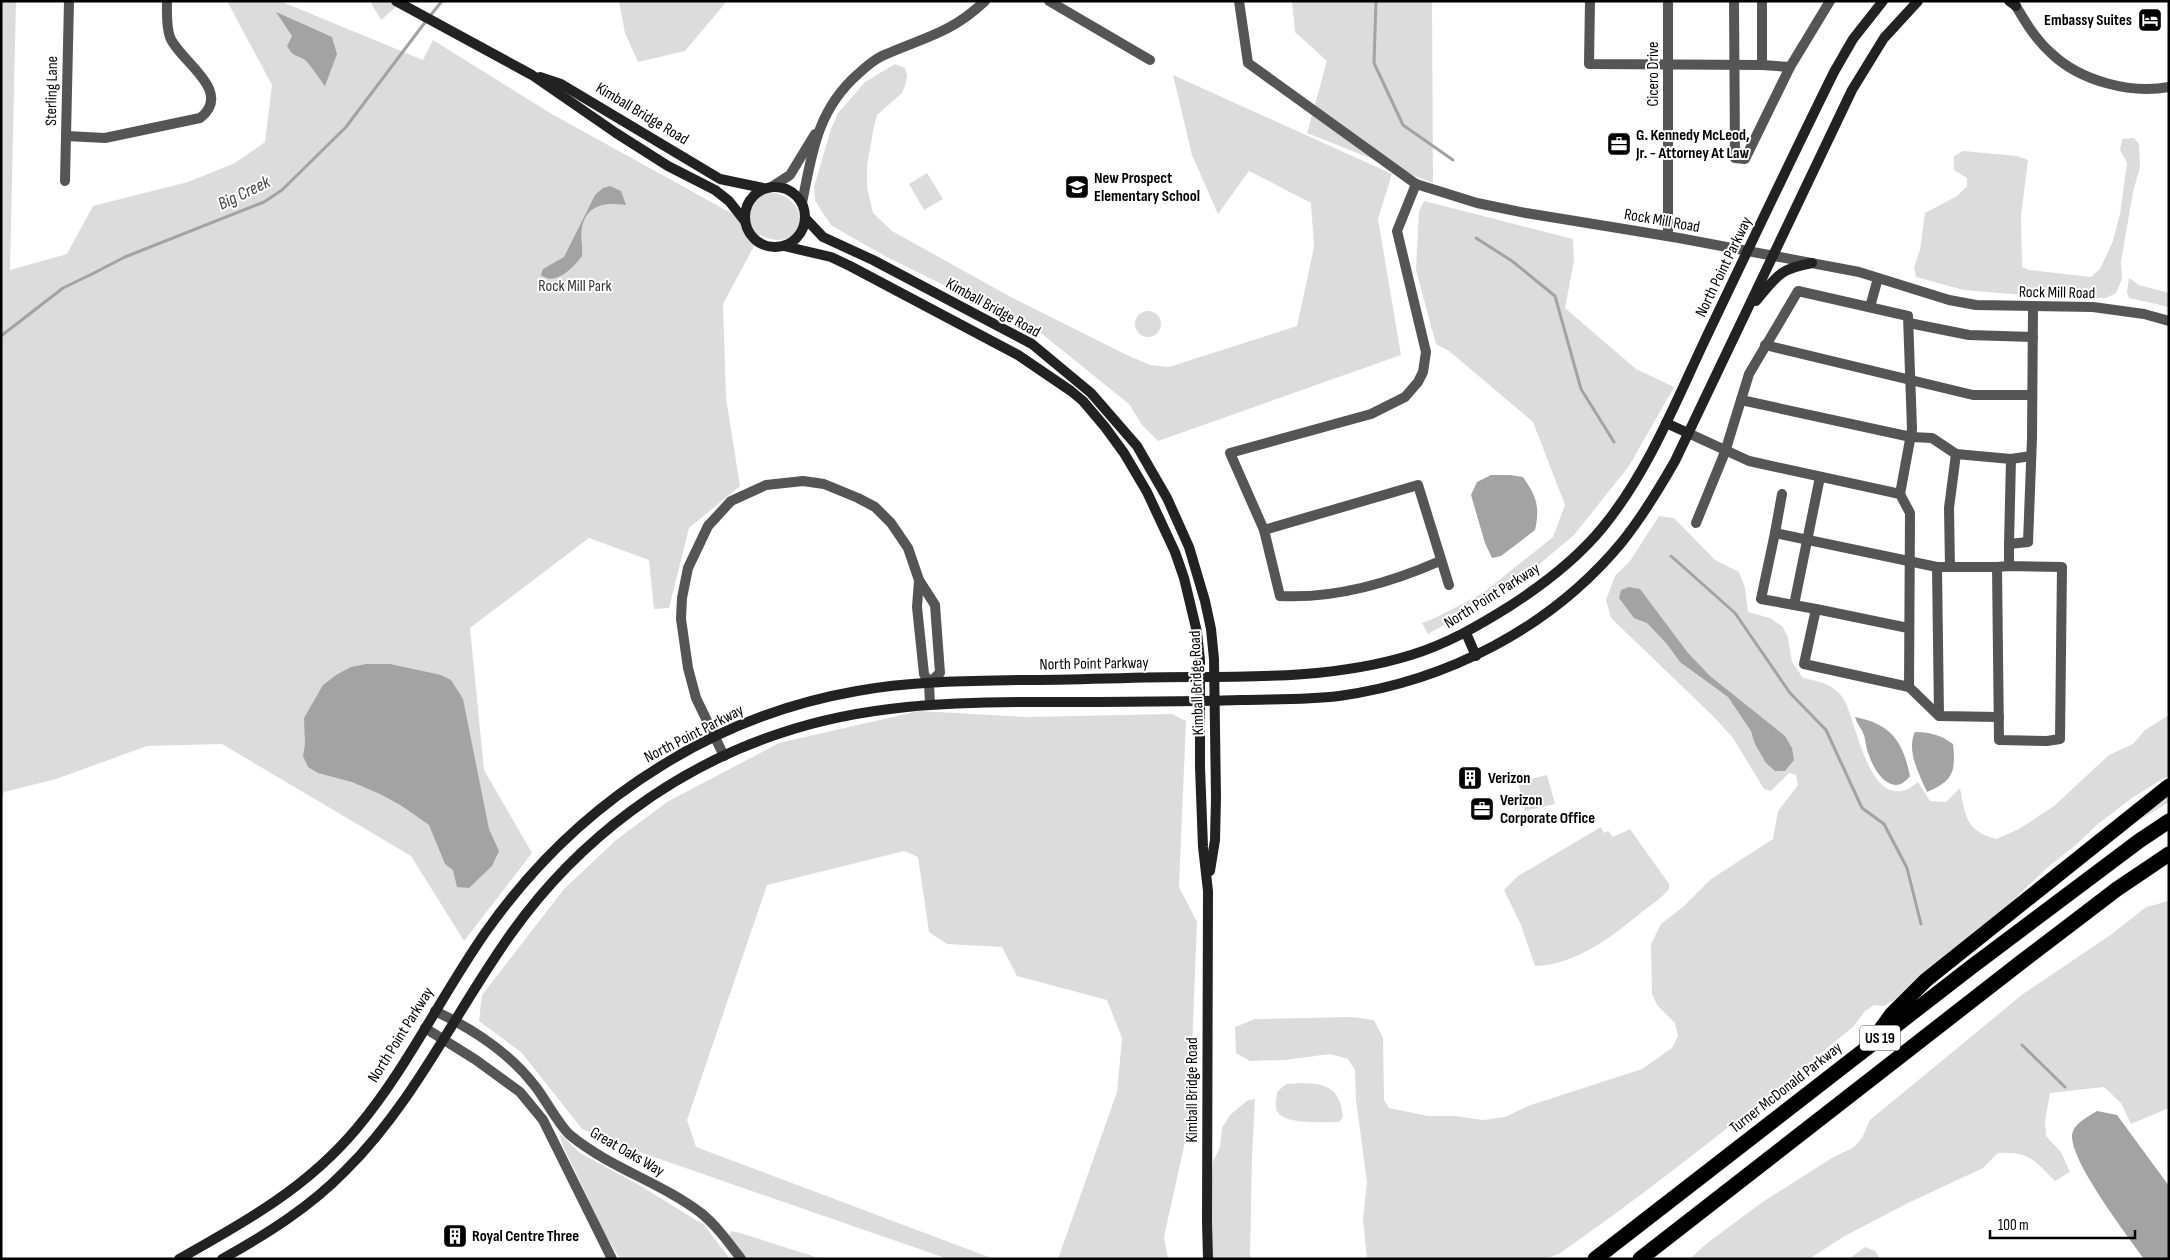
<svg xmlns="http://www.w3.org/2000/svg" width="2170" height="1260" font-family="'Sofia Sans Condensed',sans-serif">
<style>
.green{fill:#dcdcdc}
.water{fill:#a3a3a3}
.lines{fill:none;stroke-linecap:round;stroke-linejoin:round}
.stream{stroke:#a3a3a3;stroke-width:3}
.highway-casing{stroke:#dbdbdb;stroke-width:16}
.street{stroke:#555;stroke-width:10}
.secondary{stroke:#222;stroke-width:10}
.highway{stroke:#000;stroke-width:15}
.labels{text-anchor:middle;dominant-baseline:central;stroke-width:4;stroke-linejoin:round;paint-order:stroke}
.shield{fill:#fff;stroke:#4c4c4c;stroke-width:1}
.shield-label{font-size:15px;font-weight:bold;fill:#000}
.poi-label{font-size:16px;font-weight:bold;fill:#000;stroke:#fff;text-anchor:start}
.street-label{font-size:16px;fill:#000;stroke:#fff}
.park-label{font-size:16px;fill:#333;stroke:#fff}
.water-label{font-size:18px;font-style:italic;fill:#444;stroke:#fff}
</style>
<rect width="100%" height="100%" fill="#fff"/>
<g class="green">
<path d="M1 1H16L10 270 67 254 93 206 188 182 235 163 265 142 272 85 227 1H280L423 60 433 40 550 113 751 224C735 178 802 187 800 222 800 228 796 235 790 237 781 242 769 240 760 235L723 304 726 398 740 486 689 528 669 608 654 609 649 560 589 538 470 628 484 770 532 853 464 941 411 856 222 744 147 746 56 779 4 792 1 805Z"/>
<polygon points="370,1 403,1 381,20"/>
<polygon points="619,1 727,1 685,51 638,62 625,33"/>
<polygon points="1292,1 1432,1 1433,183 1307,133 1327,61 1295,32"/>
<polygon points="895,64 905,68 907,76 906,83 902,93 877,115 874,126 867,166 867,187 873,213 892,231 1009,296 1127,355 1150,365 1169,367 1297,326 1314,247 1311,203 1249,171 1218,214 1192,155 1173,75 1392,174 1378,219 1401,355 1158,441 1142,425 1129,404 1042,334 887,257 832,226 822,212 815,200 814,187 831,129 838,113 865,82"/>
<polygon points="2134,138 2139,144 2140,167 2133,192 2121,261 2122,279 2116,293 2106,298 2058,298 1964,290 1916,277 1914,267 1920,250 1925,213 1957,196 1967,186 1967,178 1954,170 1954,156 1963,151 2017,156 2028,160 2021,216 2022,267 2029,270 2091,277 2100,269 2113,241 2120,214 2127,163 2120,150 2122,139"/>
<polygon points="927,173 943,199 924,210 909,184"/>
<polygon points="1424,201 1573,239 1574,261 1565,308 1636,369 1674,387 1629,466 1574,535 1511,588 1428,634 1422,623 1435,618 1483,593 1553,537 1565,505 1533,422 1449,351 1436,344 1416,270 1419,211"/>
<polygon points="2129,278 2139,285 2169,293 2169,307 2129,298 2127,292"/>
<circle cx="1148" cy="324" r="13"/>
<path d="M1659 516 1674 518 1715 560 1739 572 1745 588 1748 612 1770 618 1783 627 1788 638 1792 662 1803 678C1818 681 1834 684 1843 698 1856 718 1867 803 1905 790 1909 789 1914 785 1918 782L1930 801 1946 802 1960 788C1966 817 1965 830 1996 839L2019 829 2054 806 2109 755 2133 744 2145 730 2169 715V775L2132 798 2098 824 2078 843 2047 868 1987 925 1904 994 1884 1006 1874 1005 1865 1011 1853 1027C1757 1105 1661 1183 1559 1254L1544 1259H1367L1363 1219 1367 1182 1356 1100 1355 1070 1348 1059 1330 1054 1285 1060 1250 1061 1236 1053 1235 1027 1255 1019 1351 1017 1374 1020 1383 1038 1384 1100 1389 1108 1428 1116H1455L1483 1120 1505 1117 1528 1106 1642 1069 1672 1048 1678 1036 1675 1023 1657 1005 1652 994 1651 944 1661 924 1684 906 1711 879 1773 839 1778 811 1798 785 1796 775 1789 773 1771 791 1764 789 1733 738 1715 718 1611 618 1606 600 1615 576 1630 561Z"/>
<polygon points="919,711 1025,717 1172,714 1186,721 1179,887 1197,922 1189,1124 1164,1237 1168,1259 1058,1259 1117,1092 1122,1038 1107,1000 1017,976 1002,947 947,944 929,932 918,857 904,851 767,885 687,1120 696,1147 994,1259 948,1259 631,1149 582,1129 522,1053 479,1021 482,995 564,889 616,840 667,802 779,743"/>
<polygon points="1547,775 1555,804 1525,811 1518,782"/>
<polygon points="2169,793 2169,802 2140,820 2137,817"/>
<path d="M1601 827 1604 833 1608 831 1613 837 1630 829 1669 884V889C1662 898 1652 904 1643 911 1613 936 1576 965 1535 966L1521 925 1504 890 1518 876Z"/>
<path d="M2169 901V1108L2131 1124 2121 1103 2104 1087 2050 1093 2045 1121 2046 1136 2061 1152 2070 1172 2055 1181C2034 1160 2029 1151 1998 1153L1983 1168 1906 1204 1843 1237 1809 1259H1690L1706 1244 1764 1201 1832 1158 1854 1147 1862 1138 1870 1120 2023 994 2112 934 2146 907Z"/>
<path d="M1302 1083C1329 1084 1340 1089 1343 1117L1339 1122C1325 1122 1279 1126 1276 1108 1275 1103 1277 1096 1277 1092L1286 1084Z"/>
<polygon points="1255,1099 1252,1156 1250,1259 1212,1259 1211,1187 1213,1162 1220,1147 1222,1128 1230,1115 1248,1100"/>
<polygon points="559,1133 580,1153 639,1185 704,1225 730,1259 620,1259 605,1234 563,1146"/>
<polygon points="731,1231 740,1233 822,1259 744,1259 729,1236"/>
<polygon points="1865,1247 1875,1251 1880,1259 1849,1259"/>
</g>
<g class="water">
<path d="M276 12 332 37 337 54 325 86C321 81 309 63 305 60 296 54 294 58 287 46L292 36Z"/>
<path d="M610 186 621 191 626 205C606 202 586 204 582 228 580 236 583 246 582 256 574 267 555 287 541 275L543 269 564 257 595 195 603 188Z"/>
<path d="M1491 475H1510L1523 477C1537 497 1540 507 1535 530L1501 556 1492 558 1485 543 1471 495 1477 482Z"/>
<polygon points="1629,587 1640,589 1688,653 1710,676 1785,736 1792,748 1794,760 1785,771 1775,771 1766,763 1755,744 1751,731 1728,697 1680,662 1667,644 1647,623 1634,618 1619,598 1621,590"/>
<polygon points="366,664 390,664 441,675 451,680 463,699 489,829 499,851 492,866 469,888 457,887 453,870 445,864 429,825 402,806 380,794 352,782 318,773 308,767 303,756 305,744 304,718 323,685 336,675 351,667"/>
<path d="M1855 717C1891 724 1903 741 1910 776 1893 799 1874 772 1869 755 1866 748 1866 742 1864 735 1862 729 1857 724 1855 717Z"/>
<path d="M1915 732C1930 732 1941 735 1953 744 1956 772 1953 781 1927 792 1919 774 1906 750 1915 732Z"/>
<path d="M2097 1111 2117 1115 2169 1186V1259H2144C2127 1235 2073 1165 2072 1137 2072 1124 2088 1117 2097 1111Z"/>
</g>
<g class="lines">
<g class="stream">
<polyline points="1376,1 1374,63 1403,125 1453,160"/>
<polyline points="430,16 442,1"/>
<polyline points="1476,238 1512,261 1555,296 1581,389 1614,442"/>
<polyline points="1,336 63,288 92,274 125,257 264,202 282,190 346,127 426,21"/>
<polyline points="1671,556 1735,613 1790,693 1826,730 1862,808 1884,824 1907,868 1921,924"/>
<polyline points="2022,1045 2065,1087"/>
</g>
<defs>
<g id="highway">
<polyline points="1879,1032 1892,1014 1926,980 2169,786"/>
<polyline points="1595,1259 1970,968 2139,841 2169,821"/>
<polyline points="1640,1259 2020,963 2117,889 2169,854"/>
</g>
</defs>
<use href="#highway" class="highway-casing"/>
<g class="street">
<polyline points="1049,1 1150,60"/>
<polyline points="1239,1 1248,63 1416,184 1477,203 1526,213 1679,238 1859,272 1949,300 1976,305 2093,307 2144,314 2169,321"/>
<polyline points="1590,1 1589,64 1762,65 1790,67"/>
<polyline points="1668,1 1668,236"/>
<polyline points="1734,1 1735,158 1745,159 1790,67 1830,1"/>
<polyline points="1762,1 1762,65"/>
<path d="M2013 1C2024 20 2035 39 2052 54 2081 81 2130 94 2169 87"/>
<path d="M66 136 105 138 200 118C235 91 178 60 170 37 166 26 167 12 167 1"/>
<polyline points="65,181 69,1"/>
<path d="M1416 184 1397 231 1426 352 1423 372 1418 382 1405 397 1371 414 1230 453 1264 530 1280 596C1336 599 1390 583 1440 561"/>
<polyline points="773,186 790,175 815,134"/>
<path d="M802 203C812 153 817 110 858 74 867 66 877 57 889 53 929 36 952 32 985 1"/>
<polyline points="1870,307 1878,278"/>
<polyline points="1909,323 1969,335 2033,337"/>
<polyline points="1765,345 1973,395 2032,395"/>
<polyline points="1741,400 1911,437 1932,438 1956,454 2011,459 2009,544 2028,542 2032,438 2033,307"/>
<polyline points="1688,433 1749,461 1900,494 1910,513 1909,687 1804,664 1816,609 1908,628"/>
<polyline points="2011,459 2031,456"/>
<polyline points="1696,523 1725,452 1749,374 1798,291 1908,316 1912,429 1900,494"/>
<polyline points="1264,530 1418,485 1449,585"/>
<polyline points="1775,533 1782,494"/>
<polyline points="2009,544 2009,566 2062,567 2060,739 2047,741 1999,740 1997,567 2009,566"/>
<polyline points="1950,567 1949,508 1956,454"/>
<polyline points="919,580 917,607 924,674 929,683 930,704"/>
<polyline points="1794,605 1820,477"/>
<polyline points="1816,609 1761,599 1775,533 1937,567"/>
<polyline points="1909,687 1939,716 1999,717"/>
<polyline points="1939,716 1937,567 1997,567"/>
<polyline points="724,756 696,698 688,668 681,619 682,598 688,568 708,526 731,501 766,485 803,481 824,484 858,498 875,507 891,523 908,548 919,580 935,605 940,673 929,683"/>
<path d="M435 1011C473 1029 509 1052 535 1086 544 1097 560 1127 570 1135 610 1168 660 1182 701 1213 717 1226 729 1243 741 1259"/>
<polyline points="425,1028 476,1060 520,1092 543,1120 612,1259"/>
</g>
<g class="secondary">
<polyline points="396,1 532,75 616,133 668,166 715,190 729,201 744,220"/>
<polyline points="2009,1 2016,6"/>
<polyline points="540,77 561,84 720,179 763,188"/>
<circle cx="775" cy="217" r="30"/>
<polyline points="805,218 823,237 873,260 1032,344 1091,393 1137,446 1167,498 1189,547 1205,601 1211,629 1214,659 1216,798 1215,840 1210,871"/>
<polyline points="784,246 831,257 850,266 1018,355 1071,391 1083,401 1105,427 1124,453 1147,492 1175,552 1184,578 1197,632 1200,660 1200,767 1203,847 1208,891 1207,1222 1208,1259"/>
<path d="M1756 301C1777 276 1779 269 1812 263"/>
<polyline points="1666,423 1688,433"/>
<polyline points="1466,633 1476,656"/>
<path d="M179 1259C245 1222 307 1188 357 1128 406 1070 441 996 485 933 532 866 591 809 661 766 720 729 788 703 857 691 912 681 968 681 1023 680 1079 680 1135 677 1190 677 1263 677 1340 677 1411 655 1447 644 1478 626 1510 606 1544 584 1577 559 1603 527 1647 473 1674 406 1704 342 1747 252 1790 161 1834 72L1853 39 1883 1"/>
<path d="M222 1259C267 1234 310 1207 345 1171 415 1102 456 1010 513 931 579 839 674 768 781 733 864 705 949 702 1036 702 1104 702 1172 702 1241 700 1273 699 1306 700 1339 696 1447 681 1551 628 1622 542 1642 517 1659 489 1675 461L1852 90 1884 38 1918 1"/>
</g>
<use href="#highway" class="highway"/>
</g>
<defs>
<symbol id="hotel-square" viewBox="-11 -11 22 22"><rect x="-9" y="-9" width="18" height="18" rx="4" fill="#000" stroke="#fff"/><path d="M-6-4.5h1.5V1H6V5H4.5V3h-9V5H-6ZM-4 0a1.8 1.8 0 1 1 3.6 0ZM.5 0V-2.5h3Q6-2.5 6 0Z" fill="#fff"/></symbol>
<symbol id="office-square" viewBox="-11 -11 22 22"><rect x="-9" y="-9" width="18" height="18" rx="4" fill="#000" stroke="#fff"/><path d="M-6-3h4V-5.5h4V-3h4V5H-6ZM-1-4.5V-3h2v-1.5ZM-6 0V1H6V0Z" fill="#fff"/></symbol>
<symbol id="school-square" viewBox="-11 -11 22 22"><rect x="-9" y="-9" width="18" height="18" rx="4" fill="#000" stroke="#fff"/><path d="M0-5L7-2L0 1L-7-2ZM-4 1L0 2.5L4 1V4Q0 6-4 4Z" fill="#fff"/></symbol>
<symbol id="building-square" viewBox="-11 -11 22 22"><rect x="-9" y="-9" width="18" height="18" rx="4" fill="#000" stroke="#fff"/><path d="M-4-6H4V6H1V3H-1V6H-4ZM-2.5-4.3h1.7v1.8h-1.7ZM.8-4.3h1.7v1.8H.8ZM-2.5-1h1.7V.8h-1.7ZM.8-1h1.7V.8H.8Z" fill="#fff"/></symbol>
</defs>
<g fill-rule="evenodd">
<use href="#hotel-square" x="2136" y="6" width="28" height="28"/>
<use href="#office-square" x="1605" y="130" width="28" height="28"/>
<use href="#school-square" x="1063" y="173" width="28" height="28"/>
<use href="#building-square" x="1456" y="764" width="28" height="28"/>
<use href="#office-square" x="1468" y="795" width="28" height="28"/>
<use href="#building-square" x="441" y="1222" width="28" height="28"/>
</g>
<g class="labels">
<rect class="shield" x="1860" y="1025.5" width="40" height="25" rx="4"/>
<g class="shield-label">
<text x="1880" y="1038">US 19</text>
</g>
<g class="poi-label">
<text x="2132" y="20" text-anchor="end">Embassy Suites</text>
<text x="1636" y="135">G. Kennedy McLeod,<tspan x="1636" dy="18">Jr. - Attorney At Law</tspan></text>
<text x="1094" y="178">New Prospect<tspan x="1094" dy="18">Elementary School</tspan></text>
<text x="1488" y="778">Verizon</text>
<text x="1500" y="800">Verizon<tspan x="1500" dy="18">Corporate Office</tspan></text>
<text x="472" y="1236">Royal Centre Three</text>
</g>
<g class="street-label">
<text transform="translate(1653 74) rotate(-90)">Cicero Drive</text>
<text transform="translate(52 91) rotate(-89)">Sterling Lane</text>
<text transform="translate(642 114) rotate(31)">Kimball Bridge Road</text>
<text transform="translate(1662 221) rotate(10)">Rock Mill Road</text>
<text transform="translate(1724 267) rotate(-64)">North Point Parkway</text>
<text transform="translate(2057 293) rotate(1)">Rock Mill Road</text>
<text transform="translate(993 308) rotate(29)">Kimball Bridge Road</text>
<text transform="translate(1492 596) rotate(-32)">North Point Parkway</text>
<text transform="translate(1094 664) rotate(-1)">North Point Parkway</text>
<text transform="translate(1197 683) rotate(-92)">Kimball Bridge Road</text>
<text transform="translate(694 734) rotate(-27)">North Point Parkway</text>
<text transform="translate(401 1035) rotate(-58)">North Point Parkway</text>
<text transform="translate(1786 1088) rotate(-38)">Turner McDonald Parkway</text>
<text transform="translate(1192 1090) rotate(-90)">Kimball Bridge Road</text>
<text transform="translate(627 1152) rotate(30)">Great Oaks Way</text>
</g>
<g class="park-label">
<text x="575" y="286">Rock Mill Park</text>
</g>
<g class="water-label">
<text transform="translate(244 193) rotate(-26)">Big Creek</text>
</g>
</g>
<rect width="2170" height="1260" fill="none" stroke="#000000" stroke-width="5"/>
<path d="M1990 1230v8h145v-8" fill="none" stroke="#000000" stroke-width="2.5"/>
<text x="1998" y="1230" font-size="15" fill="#000000" stroke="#ffffff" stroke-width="4" paint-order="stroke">100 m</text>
</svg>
